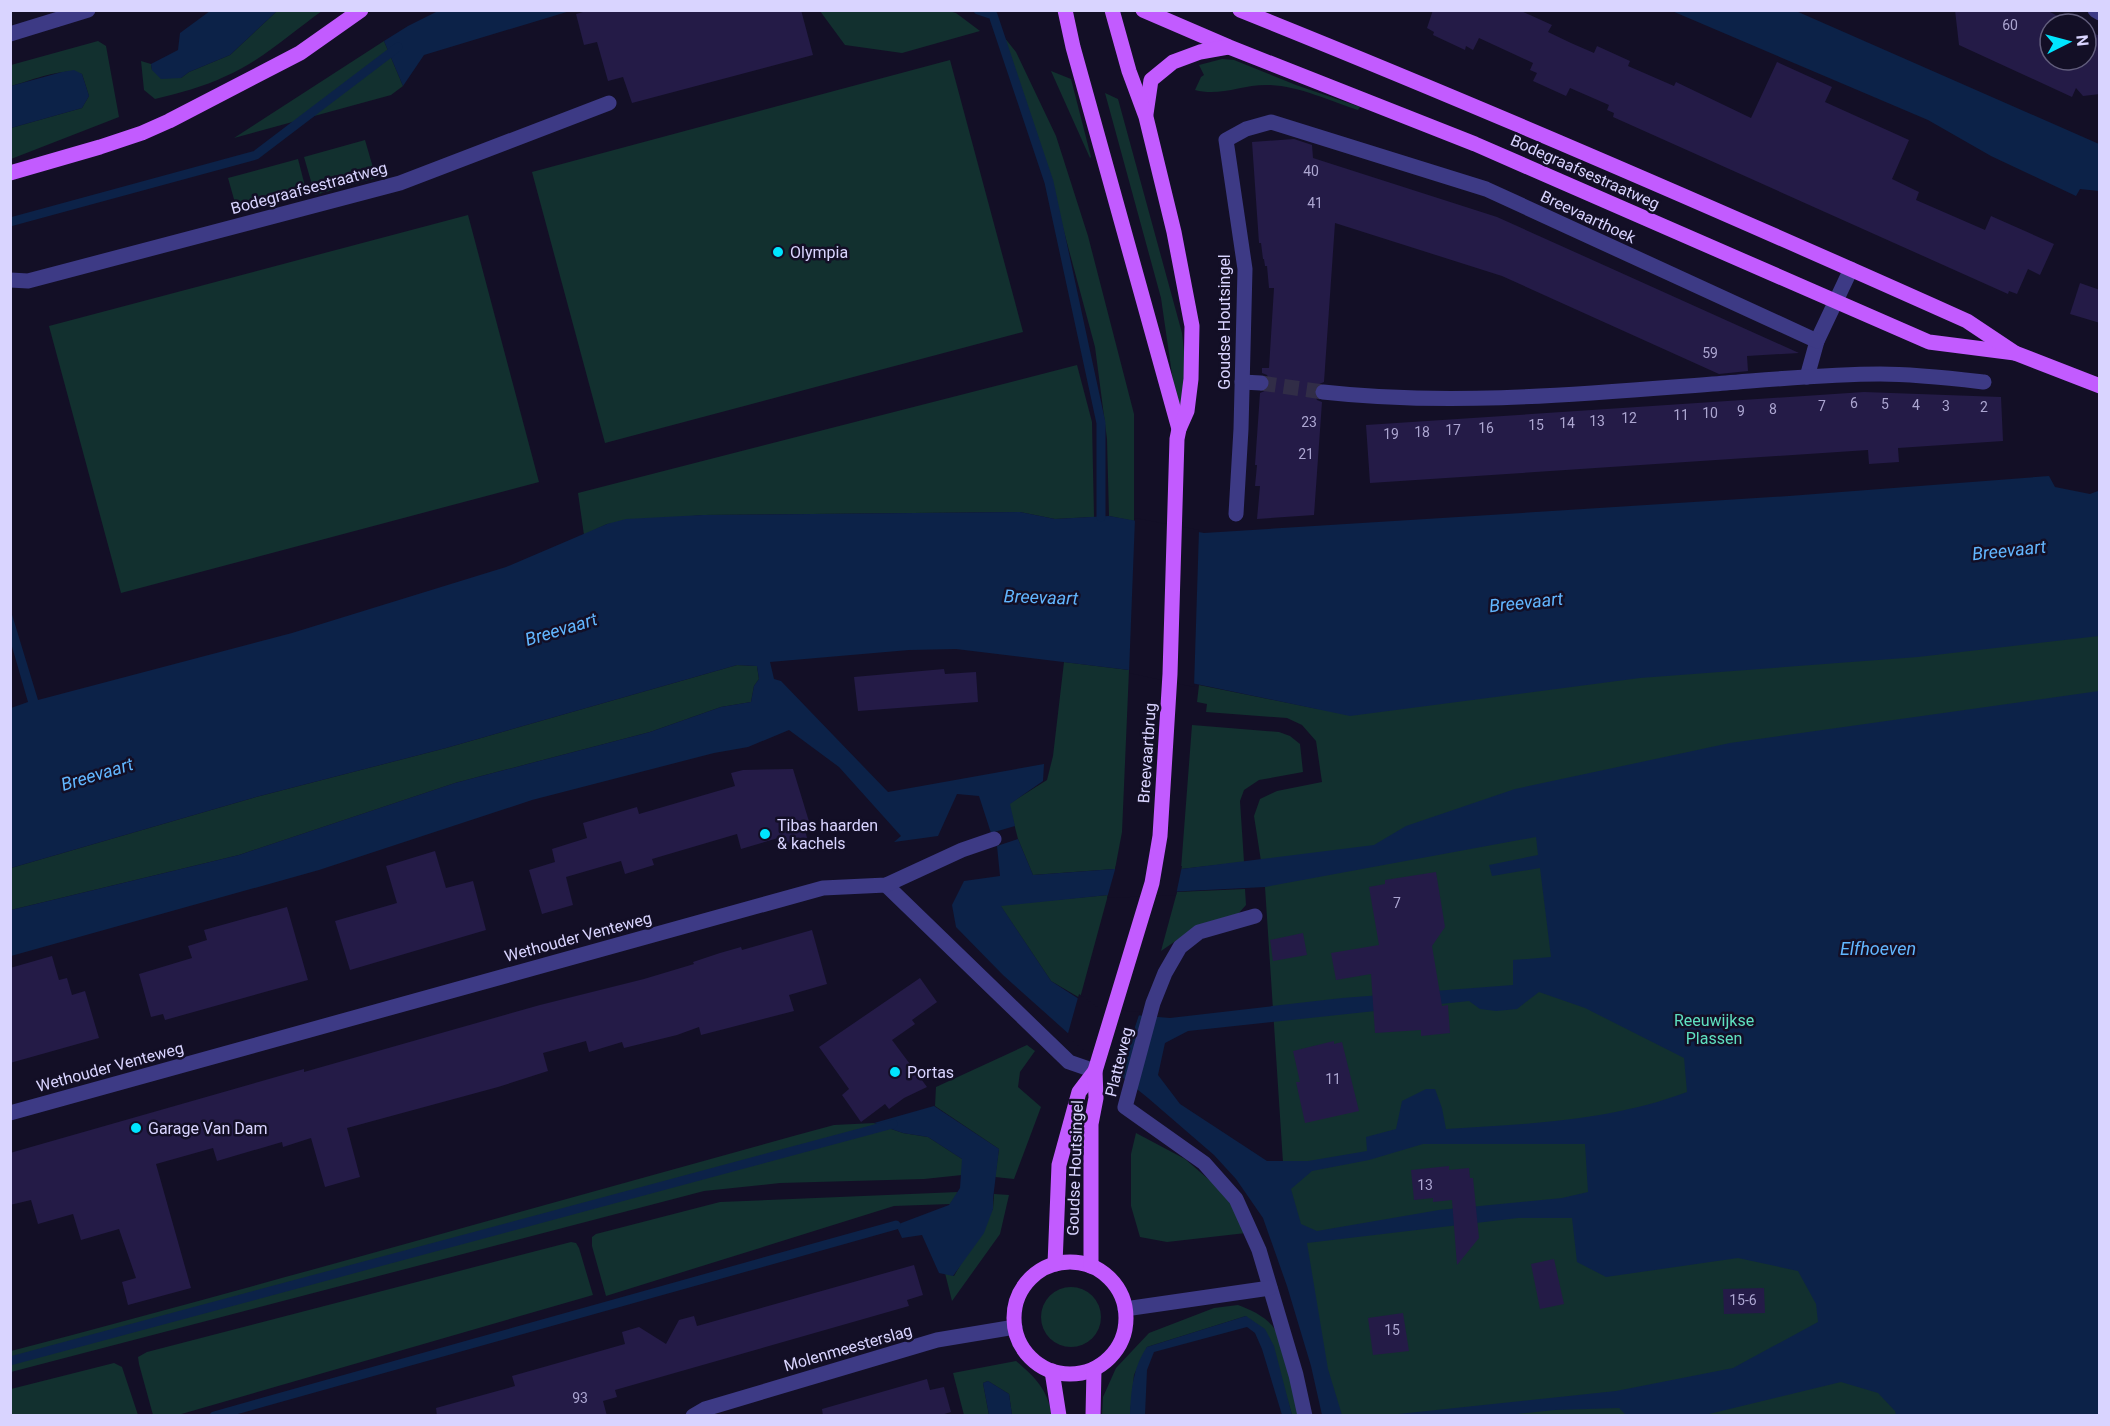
<svg xmlns="http://www.w3.org/2000/svg" width="2110" height="1426" font-family="Roboto,sans-serif">
<style>
.green{fill:#12302f}
.water{fill:#0c2248;fill-rule:evenodd}
.pier{fill:#130f26}
.lines{fill:none;stroke-linecap:round;stroke-linejoin:round}
.stream{stroke:#0c2248;stroke-width:9}
.building{fill:#241b47}
.minor-tunnel{stroke:#312d47;stroke-width:15;stroke-dasharray:15 8;stroke-linecap:butt}
.minor{stroke:#3d3a85;stroke-width:15}
.major{stroke:#c25bff;stroke-width:15}
.poi-dot{fill:#00e5ff;stroke:#130f26;stroke-width:2}
.labels{text-anchor:middle;dominant-baseline:central;stroke-width:5;stroke-linejoin:round;paint-order:stroke}
.number-label{font-size:14px;fill:#aca6d1}
.street-label{font-size:16px;fill:#d9d4ff;stroke:#130f26}
.poi-label{font-size:16px;fill:#d9d4ff;stroke:#130f26;text-anchor:start}
.park-label{font-size:16px;fill:#5fe0c0;stroke:#130f26}
.water-label{font-size:18px;font-style:italic;fill:#62b6ff;stroke:#130f26}
</style>
<rect width="100%" height="100%" fill="#130f26"/>
<g class="green">
<path d="M277 11H322C291 33 261 61 226 76 203 87 179 93 155 99L144 90 141 61 151 64 152 70 181 78 189 72 230 55Z"/>
<polygon points="820,11 949,11 956,13 980,31 902,53 845,45"/>
<polygon points="1004,37 1016,52 1056,136 1088,236 1134,414 1134,521 1109,516 1107,439 1095,347 1041,146"/>
<path d="M98 41 106 46 119 117 11 159V128L82 108 89 96 82 74C64 66 30 81 11 86V65Z"/>
<polygon points="384,41 403,86 391,95 234,138"/>
<path d="M1222 59 1234 60 1296 85 1360 107 1358 110C1330 101 1299 86 1269 85 1243 84 1220 97 1195 90L1201 77 1204 75 1199 65Z"/>
<polygon points="950,60 1023,332 605,443 532,172"/>
<polygon points="1051,71 1071,79 1091,157 1090,158"/>
<polygon points="1105,93 1118,99 1182,333 1185,360 1182,411 1174,388 1161,298"/>
<polygon points="365,140 376,178 315,195 304,157"/>
<polygon points="298,159 306,190 237,210 228,178"/>
<polygon points="468,215 539,482 121,593 49,326"/>
<polygon points="1077,365 1092,422 1094,517 1055,519 1020,512 703,515 607,524 584,535 578,493"/>
<polygon points="2099,608 2099,1415 1329,1415 1288,1239 1265,887 1254,816 1260,799 1277,791 1322,782 1316,741 1302,725 1287,718 1206,712 1207,704 1197,702 1199,685 1318,709"/>
<polygon points="1064,662 1129,670 1122,832 1115,869 1033,875 1018,839 1009,804 1047,780 1053,756"/>
<polygon points="737,665 757,666 759,679 754,686 751,702 721,707 650,732 455,783 239,855 11,910 11,868 256,797 446,748"/>
<polygon points="1192,725 1279,732 1290,736 1300,744 1303,772 1259,780 1244,790 1240,801 1244,862 1181,869"/>
<polygon points="1245,889 1246,905 1237,915 1193,929 1161,951 1177,892"/>
<polygon points="1108,895 1080,998 1051,981 1000,905"/>
<polygon points="1027,1045 1035,1051 1020,1072 1018,1087 1041,1107 1014,1179 995,1177 999,1149 935,1106 936,1087"/>
<path d="M874 1123 903 1133 928 1137 962 1159V1175L924 1179 780 1183 704 1191 11 1372V1351C286 1279 559 1200 834 1125Z"/>
<polygon points="1136,1133 1185,1159 1229,1197 1246,1233 1167,1242 1140,1237 1131,1206 1131,1154"/>
<polygon points="958,1192 950,1204 894,1206 606,1296 592,1246 592,1237 596,1234 720,1202"/>
<polygon points="994,1194 1009,1195 1000,1234 952,1301 945,1273 954,1276 993,1209"/>
<polygon points="571,1242 576,1243 579,1248 593,1295 178,1415 153,1415 139,1364 138,1357 147,1352"/>
<circle cx="1071" cy="1317" r="30"/>
<path d="M1238 1305C1251 1310 1265 1316 1274 1328 1289 1350 1292 1389 1298 1415H1292L1282 1381 1246 1316 1147 1347 1134 1375 1130 1415 1102 1416 1103 1397 1116 1368 1149 1333 1214 1308Z"/>
<path d="M1016 1361C1036 1378 1047 1389 1052 1415H1012L1009 1394 988 1381 983 1383 989 1415H964L953 1373Z"/>
<polygon points="114,1363 122,1367 138,1415 11,1415 11,1389"/>
</g>
<g class="water">
<polygon points="210,11 277,11 230,55 189,72 181,78 161,79 152,70 151,64 178,50 180,33"/>
<polygon points="438,11 438,10 570,11 424,55 403,86 384,41 408,26"/>
<polygon points="1672,11 1796,11 2099,144 2099,191 2080,189 2076,196 1991,156 1928,120"/>
<polygon points="74,70 82,74 89,96 82,108 11,128 11,86 62,72"/>
<polygon points="2049,476 2055,487 2090,494 2098,491 2099,487 2099,636 1918,657 1640,678 1350,716 1129,670 956,649 909,650 770,662 774,679 781,681 888,792 1044,764 1043,781 1010,804 1015,826 991,833 979,796 957,794 938,836 894,842 901,836 839,767 789,730 748,747 714,753 532,800 319,870 11,956 11,910 239,855 455,783 650,732 721,707 751,702 754,686 759,679 757,666 737,665 446,748 256,797 11,868 11,708 28,702 11,643 10,608 38,700 292,633 506,567 607,524 626,519 703,515 1020,512 1055,519 1109,516 1204,533 1789,496"/>
<path d="M2099 691V1415H1896L1895 1411 1878 1393 1841 1382 1705 1415H1626L1619 1408 1555 1410 1498 1416 1389 1415 1616 1391 1733 1368 1818 1322 1816 1304 1798 1271 1738 1258 1606 1277 1577 1262 1572 1218H1518L1307 1243 1328 1369 1342 1415H1322L1311 1366 1287 1286 1263 1218 1236 1179 1214 1155 1148 1098 1070 1035 1003 975 956 927 952 905 964 881 1000 876 997 846 1018 839 1033 875 1115 869H1181L1374 845 1406 826 1515 789 1730 743ZM1536 837 1538 855 1489 865 1492 876 1540 868 1551 957 1513 960V985L1342 998 1170 1018 1099 1012 1051 981 1001 906 1108 895 1265 887ZM1539 992 1585 1008 1684 1058 1687 1092C1610 1121 1528 1124 1446 1129L1442 1108 1435 1089H1426L1402 1101 1396 1129 1366 1137 1367 1151 1308 1161H1267L1180 1104 1158 1075 1165 1043 1188 1031 1469 1001 1480 1009 1496 1011 1517 1009ZM1423 1144H1585L1588 1192 1562 1198 1439 1210 1317 1231 1301 1224 1291 1189 1312 1171 1369 1160Z"/>
<polygon points="934,1106 999,1149 993,1199 993,1209 984,1233 953,1276 939,1273 922,1235 902,1238 896,1225 949,1205 960,1188 962,1159 928,1137 903,1133 874,1123"/>
<path d="M1246 1316 1265 1329 1274 1346 1292 1415H1282L1262 1349 1255 1333 1247 1327 1154 1352 1147 1370 1145 1415H1130C1131 1391 1133 1367 1147 1347Z"/>
<polygon points="988,1381 1009,1394 1012,1415 989,1415 983,1383"/>
</g>
<g class="pier">
<polygon points="1135,518 1199,530 1194,687 1129,673"/>
<polygon points="1116,866 1182,866 1176,895 1107,898"/>
<polygon points="1079,994 1100,1009 1140,1012 1118,1078 1067,1037"/>
</g>
<g class="lines">
<g class="stream">
<polyline points="978,10 993,15 1049,182 1101,423 1101,517"/>
<polyline points="10,222 256,155 398,47"/>
<polyline points="10,1361 893,1124"/>
<polyline points="214,1416 896,1225"/>
</g>
</g>
<g class="building">
<polygon points="590,10 801,10 813,55 632,103 623,77 608,81 597,42 584,45 576,14"/>
<polygon points="1433,10 1519,10 1552,25 1548,32 1571,43 1594,53 1597,46 1630,61 1628,66 1674,86 1676,82 1751,118 1777,62 1832,87 1825,102 1909,140 1892,179 1919,192 1916,200 1985,230 1991,216 2054,244 2040,275 2028,269 2017,294 2009,291 2008,294 1613,117 1614,113 1607,110 1609,105 1570,88 1566,96 1533,81 1537,73 1530,70 1533,63 1479,38 1473,50 1466,46 1465,50 1433,35 1434,32 1427,28"/>
<polygon points="1955,10 2046,10 2074,24 2050,24 2050,60 2086,60 2086,30 2100,36 2100,94 2083,96 2076,88 2072,97 1959,45"/>
<polygon points="1294,139 1312,145 1313,158 1497,217 1799,353 1747,356 1748,371 1719,374 1502,276 1335,223 1324,382 1315,386 1313,392 1317,400 1322,402 1314,515 1257,519 1260,486 1255,486 1257,465 1255,465 1260,393 1269,389 1271,383 1267,375 1262,373 1262,368 1269,368 1274,288 1269,288 1267,266 1265,266 1264,259 1263,259 1261,243 1259,243 1252,142"/>
<polygon points="2080,283 2100,290 2100,323 2070,314"/>
<polygon points="1864,392 2001,397 2003,441 1898,448 1899,462 1869,464 1868,450 1370,483 1366,425"/>
<polygon points="944,669 945,674 976,672 978,702 858,711 854,677"/>
<polygon points="793,769 811,828 805,830 807,838 780,846 778,838 741,849 737,834 652,859 654,865 625,874 621,861 566,877 573,905 542,914 529,870 555,862 552,849 587,838 583,823 637,807 639,814 735,786 731,773 743,770"/>
<polygon points="435,851 446,888 473,881 486,930 350,970 335,921 397,903 386,866"/>
<polygon points="1436,872 1445,927 1432,946 1442,1006 1448,1005 1450,1033 1421,1036 1421,1030 1375,1033 1371,974 1336,980 1331,953 1379,945 1369,887 1385,884 1385,880"/>
<polygon points="287,907 308,980 165,1020 163,1014 151,1017 139,974 192,958 188,946 207,940 204,930"/>
<polygon points="812,930 827,984 789,995 794,1011 701,1035 699,1027 677,1035 624,1048 622,1042 589,1052 586,1041 543,1053 548,1071 498,1087 347,1128 360,1177 325,1187 311,1138 283,1147 282,1142 217,1161 213,1148 156,1164 191,1288 128,1305 122,1282 136,1278 119,1229 81,1240 73,1214 38,1224 31,1200 10,1205 10,1153 304,1069 304,1072 540,1005 644,979 694,964 693,962 720,953 741,947 742,950"/>
<polygon points="1303,933 1307,955 1273,961 1270,940"/>
<polygon points="52,956 59,980 67,978 72,995 85,991 99,1038 10,1063 10,968"/>
<polygon points="920,978 937,1002 912,1020 915,1024 892,1040 927,1087 904,1098 889,1109 885,1104 861,1122 842,1095 849,1089 819,1047"/>
<polygon points="1334,1041 1334,1044 1342,1042 1359,1111 1305,1123 1296,1082 1300,1082 1293,1051"/>
<polygon points="1449,1166 1449,1170 1469,1168 1470,1178 1473,1178 1479,1238 1457,1265 1452,1200 1433,1202 1433,1198 1414,1200 1411,1170"/>
<polygon points="1554,1259 1564,1304 1540,1309 1531,1264"/>
<polygon points="914,1265 923,1295 907,1300 909,1306 615,1390 617,1397 603,1401 607,1416 437,1416 436,1408 515,1386 512,1376 625,1344 622,1332 639,1327 666,1344 679,1320 694,1316 697,1326"/>
<polygon points="1764,1288 1765,1313 1724,1314 1723,1289"/>
<polygon points="1403,1313 1409,1351 1373,1355 1368,1318"/>
<polygon points="927,1379 930,1390 944,1387 951,1412 938,1416 823,1416 822,1409"/>
</g>
<g class="lines">
<polyline class="minor-tunnel" points="1261,383 1323,392"/>
<g class="minor">
<polyline points="2095,10 2100,13"/>
<polyline points="10,34 88,10"/>
<polyline points="10,280 28,281 400,183 609,103"/>
<polyline points="1807,377 1817,341 1851,269"/>
<polyline points="1242,382 1261,383"/>
<path d="M1323 392C1456 407 1593 393 1726 383 1777 379 1829 374 1880 374 1915 374 1949 378 1984 382"/>
<polyline points="1236,514 1241,429 1245,269 1226,140 1246,129 1271,122 1486,189 1817,341"/>
<polyline points="886,885 1069,1062 1095,1071"/>
<polyline points="1255,916 1199,932 1180,947 1165,973 1153,1003 1125,1107 1204,1163 1236,1199 1259,1250 1296,1375 1305,1416"/>
<polyline points="10,1113 823,888 886,885 962,850 994,839"/>
<polyline points="1125,1309 1270,1288"/>
<polyline points="693,1416 705,1409 937,1340 1015,1327"/>
</g>
<g class="major">
<polyline points="1065,10 1073,47 1179,429"/>
<polyline points="1143,10 1229,47 1475,144 1929,342 2015,353"/>
<path d="M1240 10C1485 108 1726 213 1967 321L2015 353 2100 386"/>
<polyline points="1146,114 1151,80 1173,62 1200,52 1228,47"/>
<polyline points="10,173 100,147 142,133 169,121 300,53 361,10"/>
<circle cx="1070" cy="1318" r="56"/>
<polyline points="1055,1264 1059,1165 1079,1092 1095,1071"/>
<polyline points="1091,1266 1091,1124 1096,1098 1095,1071 1152,883 1160,836 1170,674 1177,439 1179,429 1187,411 1191,379 1192,326 1174,232 1146,117 1129,71 1112,10"/>
<polyline points="1052,1371 1059,1416"/>
<polyline points="1093,1416 1094,1369"/>
</g>
</g>
<g class="poi-dot">
<circle cx="778" cy="252" r="6"/>
<circle cx="765" cy="834" r="6"/>
<circle cx="895" cy="1072" r="6"/>
<circle cx="136" cy="1128" r="6"/>
</g>
<g class="labels">
<g class="number-label">
<text x="2010" y="25">60</text>
<text x="1311" y="171">40</text>
<text x="1315" y="203">41</text>
<text x="1710" y="353">59</text>
<text x="1854" y="403">6</text>
<text x="1885" y="404">5</text>
<text x="1916" y="405">4</text>
<text x="1822" y="406">7</text>
<text x="1946" y="406">3</text>
<text x="1984" y="407">2</text>
<text x="1773" y="409">8</text>
<text x="1741" y="411">9</text>
<text x="1710" y="413">10</text>
<text x="1681" y="415">11</text>
<text x="1629" y="418">12</text>
<text x="1597" y="421">13</text>
<text x="1309" y="422">23</text>
<text x="1567" y="423">14</text>
<text x="1536" y="425">15</text>
<text x="1486" y="428">16</text>
<text x="1453" y="430">17</text>
<text x="1422" y="432">18</text>
<text x="1391" y="434">19</text>
<text x="1306" y="454">21</text>
<text x="1397" y="903">7</text>
<text x="1333" y="1079">11</text>
<text x="1425" y="1185">13</text>
<text x="1743" y="1300">15-6</text>
<text x="1392" y="1330">15</text>
<text x="580" y="1398">93</text>
</g>
<g class="street-label">
<text transform="translate(1585 172) rotate(24)">Bodegraafsestraatweg</text>
<text transform="translate(309 188) rotate(-15)">Bodegraafsestraatweg</text>
<text transform="translate(1588 217) rotate(25)">Breevaarthoek</text>
<text transform="translate(1224 322) rotate(-90)">Goudse Houtsingel</text>
<text transform="translate(1147 753) rotate(-86)">Breevaartbrug</text>
<text transform="translate(578 937) rotate(-15)">Wethouder Venteweg</text>
<text transform="translate(1119 1062) rotate(-76)">Platteweg</text>
<text transform="translate(110 1067) rotate(-15)">Wethouder Venteweg</text>
<text transform="translate(1075 1168) rotate(-88)">Goudse Houtsingel</text>
<text transform="translate(848 1348) rotate(-16)">Molenmeesterslag</text>
</g>
<g class="poi-label">
<text x="790" y="252">Olympia</text>
<text x="777" y="825">Tibas haarden<tspan x="777" dy="18">&amp; kachels</tspan></text>
<text x="907" y="1072">Portas</text>
<text x="148" y="1128">Garage Van Dam</text>
</g>
<g class="park-label">
<text x="1714" y="1020">Reeuwijkse<tspan x="1714" dy="18">Plassen</tspan></text>
</g>
<g class="water-label">
<text transform="translate(2009 550) rotate(-6)">Breevaart</text>
<text transform="translate(1041 597) rotate(2)">Breevaart</text>
<text transform="translate(1526 602) rotate(-6)">Breevaart</text>
<text transform="translate(561 629) rotate(-17)">Breevaart</text>
<text transform="translate(97 774) rotate(-17)">Breevaart</text>
<text x="1878" y="948">Elfhoeven</text>
</g>
</g>
<rect width="2110" height="1426" fill="none" stroke="#d9d4ff" stroke-width="24"/>
<g transform="translate(2068 42) rotate(84)"><circle r="28" fill="#130f26" stroke="#625e7d" stroke-width="1.5"/>
<path d="M0-4.5L10 22L0 15L-10 22Z" fill="#00e5ff"/>
<text y="-9" font-size="16" font-weight="bold" text-anchor="middle" fill="#d9d4ff">N</text>
</g>
</svg>
